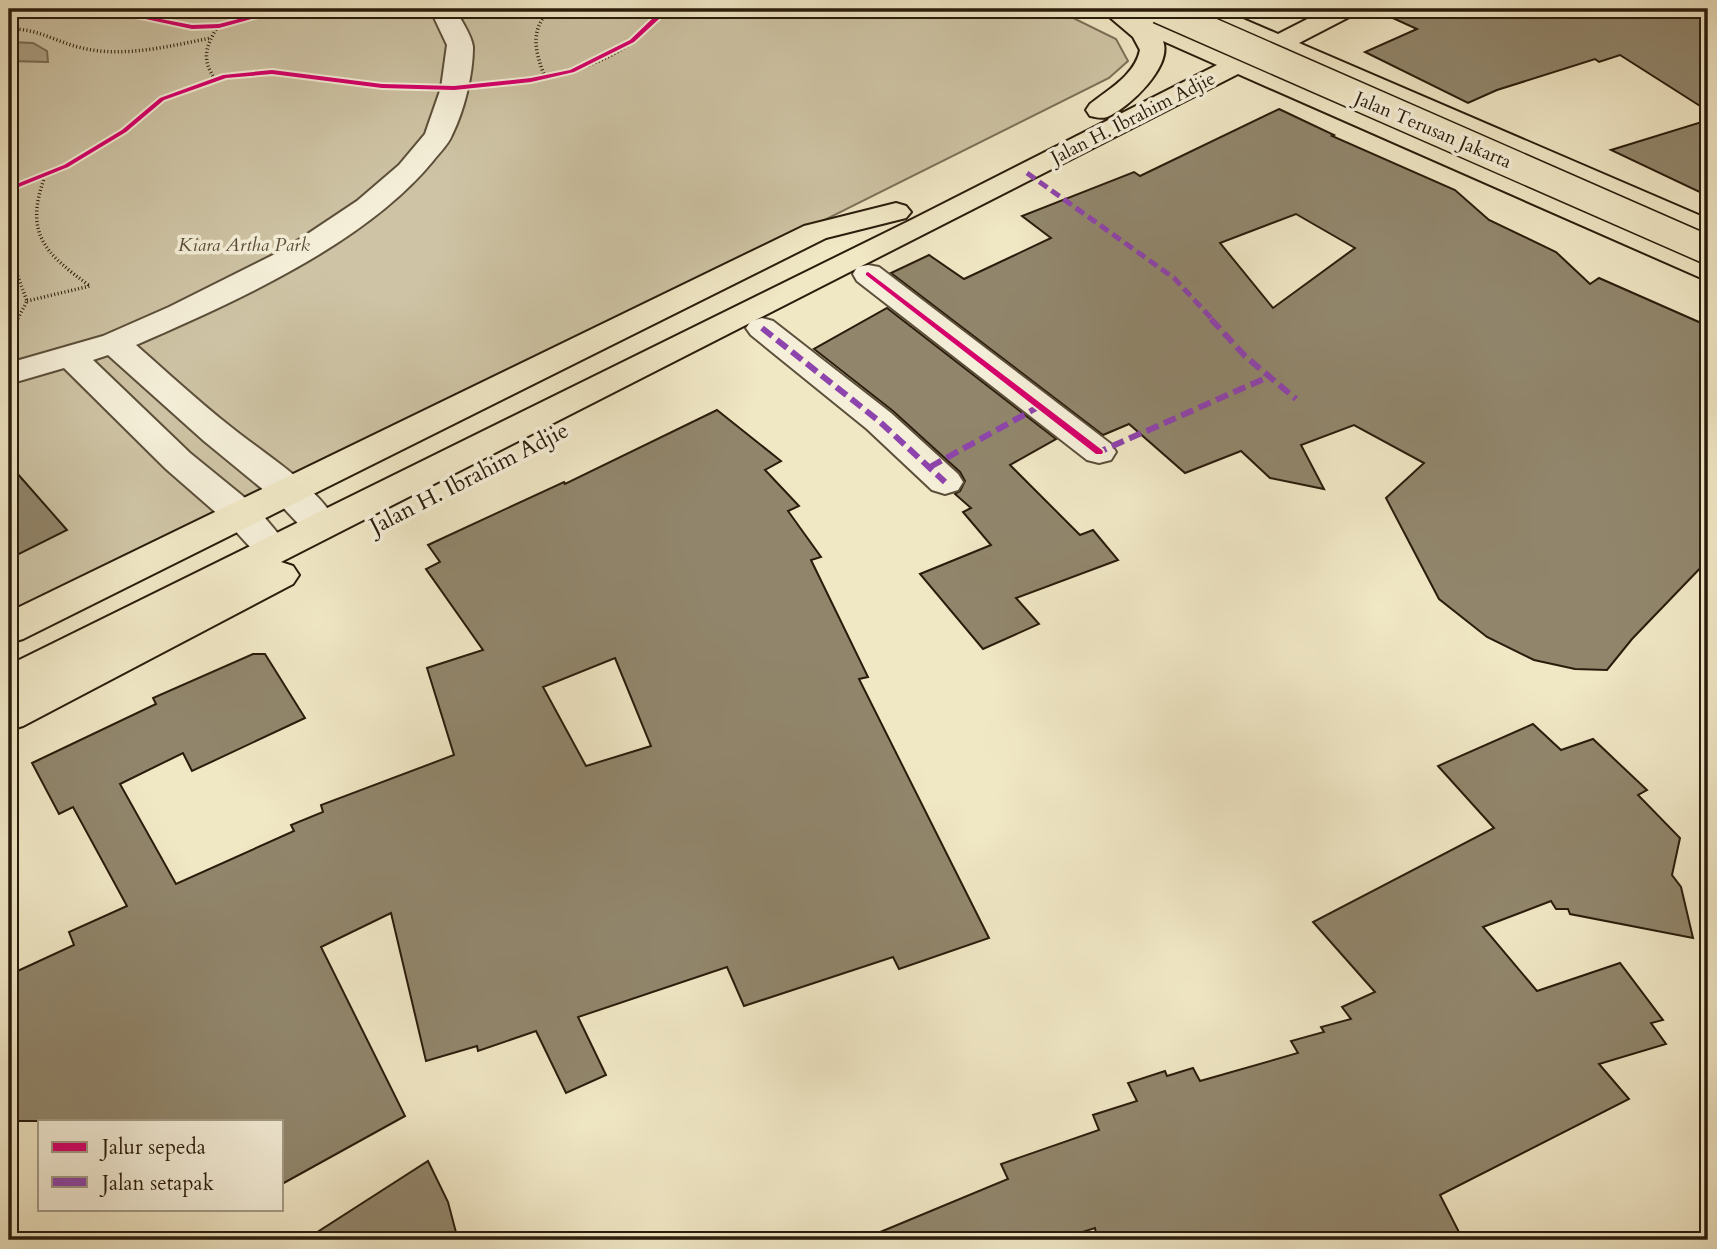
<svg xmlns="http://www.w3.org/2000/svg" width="1717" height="1249" font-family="Cardo,serif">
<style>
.green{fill:#cec4a5;stroke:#7c7058;stroke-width:2}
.water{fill:#ada286;stroke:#796c55;stroke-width:2}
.building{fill:#91866c;stroke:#2a1c0b;stroke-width:2;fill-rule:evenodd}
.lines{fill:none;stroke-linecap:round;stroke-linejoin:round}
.minor-casing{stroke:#5c4f3a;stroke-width:4}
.major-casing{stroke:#2a1c0b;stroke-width:4}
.path-far1{stroke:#2a1c0b;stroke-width:3.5;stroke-dasharray:1 2.5;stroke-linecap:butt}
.path{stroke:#2a1c0b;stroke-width:4.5;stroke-dasharray:2 3.5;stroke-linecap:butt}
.minor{fill:#f5efd9;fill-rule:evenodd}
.major{fill:#f0e7c5;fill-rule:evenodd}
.major-bridge-casing{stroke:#2a1c0b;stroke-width:31;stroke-linecap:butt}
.major-bridge{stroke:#f0e7c5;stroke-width:28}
.quiet-far1{stroke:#8e44ad;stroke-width:5;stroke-dasharray:10 5;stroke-linecap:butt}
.quiet{stroke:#8e44ad;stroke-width:6;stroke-dasharray:13 6;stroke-linecap:butt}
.cycleway-casing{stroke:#f5efd9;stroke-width:4}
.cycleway{fill:#d6006c;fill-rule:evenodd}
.labels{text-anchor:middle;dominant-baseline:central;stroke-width:7;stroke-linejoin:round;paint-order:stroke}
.far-street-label{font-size:19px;fill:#2a1c0b;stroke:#f5efd9}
.far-park-label{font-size:19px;font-style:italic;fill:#5b4e39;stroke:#f5efd9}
.street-label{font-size:23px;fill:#2a1c0b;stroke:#f5efd9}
</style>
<rect width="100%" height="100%" fill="#f0e7c5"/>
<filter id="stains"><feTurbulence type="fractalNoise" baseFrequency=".00286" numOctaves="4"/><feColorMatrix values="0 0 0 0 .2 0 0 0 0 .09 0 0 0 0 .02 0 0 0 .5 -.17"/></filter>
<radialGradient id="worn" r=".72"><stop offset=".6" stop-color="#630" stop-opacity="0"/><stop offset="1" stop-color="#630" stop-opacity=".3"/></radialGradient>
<polygon class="green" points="9,9 1055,9 1116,39 1128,61 1109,78 391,436 9,618"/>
<polygon class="water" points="9,42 33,43 47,51 48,62 9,61"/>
<g class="building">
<polygon points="1373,9 1708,9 1708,111 1620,55 1599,62 1595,59 1497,90 1468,103 1365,52 1417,29"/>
<path d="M1279 109 1334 135 1332 136 1455 190 1489 220 1556 252 1590 284 1599 278 1708 326V560L1632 639 1607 670 1575 669 1534 660 1487 637 1439 599 1386 498 1424 463 1354 425 1301 445 1324 489 1270 478 1241 451 1185 473 1129 424 1103 435 891 273 929 255 964 279 1051 238 1022 216 1134 172 1140 176ZM1296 214 1355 248 1273 308 1220 243Z"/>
<polygon points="1708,120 1708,196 1611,150"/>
<polygon points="887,308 1056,439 1010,465 1080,535 1093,530 1118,560 1016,598 1039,624 983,649 920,574 991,545 963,512 971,508 955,494 960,491 965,481 960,472 893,411 814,349"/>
<path d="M717 410 781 461 765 470 799 506 788 511 821 557 811 560 868 677 859 679 989 938 899 969 893 957 744 1006 727 967 578 1017 606 1075 566 1093 536 1031 478 1051 477 1046 426 1061 391 913 321 947 405 1116 282 1184V1121H9V975L74 945 69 932 127 906 73 807 59 814 32 763 156 704 153 698 253 654H265L305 718 192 771 183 753 120 784 176 884 294 831 291 825 323 812 321 805 454 755 427 668 483 650 426 569 440 562 428 545 564 482 565 484ZM615 658 651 746 586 766 543 687Z"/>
<polygon points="9,464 67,530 9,559"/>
<polygon points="1533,724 1561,750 1593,739 1647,790 1638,795 1680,838 1672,875 1681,887 1693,938 1570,914 1568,909 1556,909 1551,901 1483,927 1537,991 1620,963 1663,1020 1651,1023 1666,1044 1599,1064 1629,1099 1440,1195 1463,1240 1097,1240 1095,1228 1057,1240 861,1240 1008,1179 1001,1164 1099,1130 1093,1115 1137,1101 1128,1083 1165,1071 1167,1076 1193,1068 1200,1081 1298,1053 1291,1041 1324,1032 1321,1027 1351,1019 1342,1007 1375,992 1313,922 1494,828 1438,766"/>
<polygon points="428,1161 448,1202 458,1240 305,1240"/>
</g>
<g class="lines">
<defs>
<g id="minor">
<path d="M430 9H455C461 20 472 36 473 47 473 75 464 111 452 135 448 145 439 153 433 161 364 245 234 302 136 345 168 373 198 401 231 427 267 456 315 484 339 525L334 534 321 538 308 534 277 501 204 441 108 355 93 360 190 453 255 506 291 549 286 558 273 562 260 558 229 524 166 469 64 368 9 384V363L103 336 169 307 285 249 357 201 399 165 425 134 441 88 447 45Z"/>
<polygon points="868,265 879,267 1111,444 1116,452 1111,460 1099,463 1087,460 857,281 853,274 857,267"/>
<polygon points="762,318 773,321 891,413 958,474 963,482 958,490 945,494 932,490 867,429 751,335 746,328 751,321"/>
</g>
<g id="major">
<path d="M1100 9H1133L1237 54 1258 44 1190 14 1187 9H1220L1278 34 1327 9H1358L1355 14 1299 43 1708 219V239L1279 53 1259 64 1708 261V281L1238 74 281 562 293 566 299 575 293 584 23 726 9 730V665L909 221 1217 65 1163 41C1173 66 1129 108 1107 117 1101 119 1096 117 1090 116L1086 110 1090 104C1109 89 1135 75 1140 50L1133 37Z"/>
<polygon points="896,203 906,206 911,212 906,218 826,238 23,639 9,643 9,612 804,226"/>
</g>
</defs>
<use href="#minor" class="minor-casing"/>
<use href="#major" class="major-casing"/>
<g class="path-far1">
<polyline points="102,9 192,27 219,26 284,9"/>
<path d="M9 29C37 28 56 42 82 48 123 58 170 46 211 38"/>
<path d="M545 77C535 52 529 29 551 9"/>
<path d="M215 79C201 59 206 46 218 26"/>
<path d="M489 84C548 79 629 67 660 9"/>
<polyline points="9,189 66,166 124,131 162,99 225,76 272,72 382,86 418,87"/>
<polyline points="9,253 27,301 17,320"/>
<path d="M27 301 90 286C44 253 24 233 45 176"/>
</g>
<g class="path">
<polyline points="9,324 16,322"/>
<polyline points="11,340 18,319"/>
</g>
<use href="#minor" class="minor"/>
<use href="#major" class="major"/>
<defs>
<polyline id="major-bridge" points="1159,9 1708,250"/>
</defs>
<use href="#major-bridge" class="major-bridge-casing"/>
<use href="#major-bridge" class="major-bridge"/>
<polyline class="quiet-far1" points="1027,173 1174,278 1213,320"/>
<g class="quiet">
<polyline points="1211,319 1245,356 1296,399"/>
<polyline points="762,328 879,421 945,482"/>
<polyline points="1095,449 1099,452 1268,377"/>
<polyline points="930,467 1040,406"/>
</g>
<defs>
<g id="cycleway">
<polygon points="99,9 109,9 192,25 219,24 278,9 287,9 219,28 192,29"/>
<polygon points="657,9 663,9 659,19 634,42 574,72 531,82 454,90 382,88 272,74 226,78 164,100 126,132 68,167 9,191 9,187 64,165 122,130 160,98 223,75 272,70 382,84 454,86 531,78 570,70 630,40 654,17"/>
<polygon points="868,272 1102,450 1103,452 1102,454 1096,454 866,275 866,273"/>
</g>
</defs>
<use href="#cycleway" class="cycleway-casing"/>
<use href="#cycleway" class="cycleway"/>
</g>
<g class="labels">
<g class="far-street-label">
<text transform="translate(1133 118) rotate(-27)">Jalan H. Ibrahim Adjie</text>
<text transform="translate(1433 130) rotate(23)">Jalan Terusan Jakarta</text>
</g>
<g class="far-park-label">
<text x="244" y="245">Kiara Artha Park</text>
</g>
<g class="street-label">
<text transform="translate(469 478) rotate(-27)">Jalan H. Ibrahim Adjie</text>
</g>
</g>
<rect width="1717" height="1249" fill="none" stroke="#f0e7c5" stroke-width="35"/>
<rect x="10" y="10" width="1696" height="1228" fill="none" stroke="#2a1c0b" stroke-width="3.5"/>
<rect x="18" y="18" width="1682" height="1214" fill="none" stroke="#2a1c0b" stroke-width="2"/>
<rect x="38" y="1120" width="245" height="91" fill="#f5efd9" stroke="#a49b87" stroke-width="2"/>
<rect x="52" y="1142" width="35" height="10" fill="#d6006c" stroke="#a49b87" stroke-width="2"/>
<text x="102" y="1154" font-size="21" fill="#2a1c0b">Jalur sepeda</text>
<rect x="52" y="1177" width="35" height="10" fill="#8e44ad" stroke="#a49b87" stroke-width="2"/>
<text x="102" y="1190" font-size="21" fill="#2a1c0b">Jalan setapak</text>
<rect width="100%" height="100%" filter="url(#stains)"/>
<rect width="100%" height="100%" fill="url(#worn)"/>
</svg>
